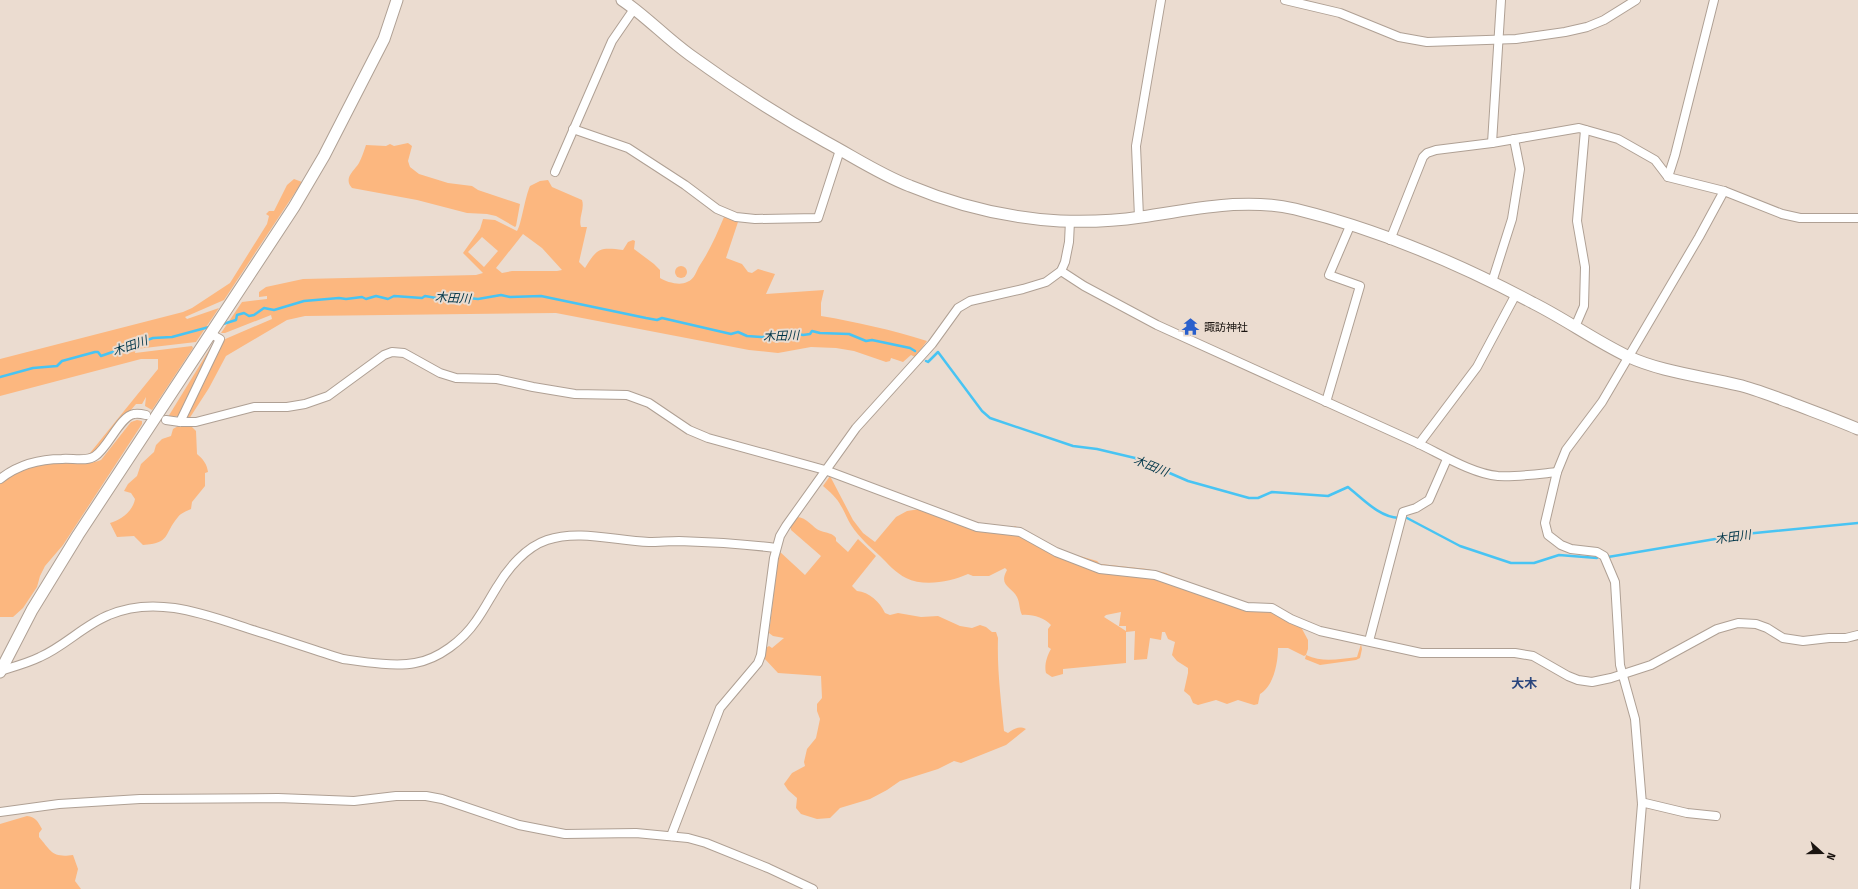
<svg xmlns="http://www.w3.org/2000/svg" width="1858" height="889" font-family="'Fira Sans Condensed','Noto Sans JP',sans-serif">
<style>
.green{fill:#fcb77f;fill-rule:evenodd}
.lines{fill:none;stroke-linecap:round;stroke-linejoin:round}
.stream{stroke:#48c4f3;stroke-width:2.5}
.street-casing{stroke:#afa094;stroke-width:10}
.secondary-casing{stroke:#afa094;stroke-width:13}
.street{stroke:#fff;stroke-width:8}
.secondary{stroke:#fff;stroke-width:11}
.labels{text-anchor:middle;dominant-baseline:central;stroke-width:4;stroke-linejoin:round;paint-order:stroke}
.poi-label{font-size:11px;fill:#1b1511;stroke:#ebdcd0;text-anchor:start}
.water-label{font-size:12px;font-style:italic;fill:#003649;stroke:#ebdcd0}
.quarter-label{font-size:13px;font-weight:bold;fill:#29457d;stroke:#ebdcd0}
</style>
<rect width="100%" height="100%" fill="#ebdcd0"/>
<g class="green">
<path d="M408 143 412 146 408 161 410 167 419 174 448 183 472 186 478 190 520 204 516 226 515 227 496 216 487 214 467 213 417 200 352 188C343 178 354 171 359 163 362 157 364 151 366 145L386 146 390 144 394 146Z"/>
<polygon points="294,179 302,182 224,300 185,317 187,319 219,308 196,342 136,349 135,353 192,346 193,348 152,410 145,406 146,397 142,404 136,404 96,451 91,455 84,456 90,453 158,369 158,359 141,359 0,396 0,359 183,312 192,308 230,283 267,224 269,216 266,214 269,211 274,211 287,185"/>
<path d="M548 180 552 187 582 200C585 209 578 218 581 227H587L579 262 585 268C597 248 600 247 623 250L628 242 633 240 635 241 634 249 654 264 660 270V278C666 282 680 286 687 282 695 279 696 271 700 265 710 250 717 234 724 217L738 222 726 258 742 264 748 272 752 273 758 269 775 274 766 294 824 290 821 303V316C857 322 892 330 927 341L915 357 911 355 903 362 891 358 890 361 886 362 854 351 836 348 811 347 778 353 749 350 556 313 305 316 287 320 226 356 209 388 189 419H184L223 340 272 319 271 315 225 333H221L242 302 267 299V296L259 297V292L266 287 303 279 476 275 483 273 463 253 480 229 483 219 495 220 517 231C521 226 525 197 530 186L540 181ZM523 234 542 248 562 270 557 271H512L502 273 496 268ZM482 237 498 251 484 267 468 252Z"/>
<circle cx="681" cy="272" r="6"/>
<polygon points="214,342 179,416 168,417"/>
<path d="M137 420 142 421V424L63 545 45 566 40 576 37 587 23 608 13 617H0V481C5 476 10 469 16 465 33 453 56 459 76 461 84 465 93 463 101 460L131 422Z"/>
<path d="M187 425 192 427 196 431 197 454C203 459 207 464 208 472L205 473V486L192 502 191 509C187 511 181 513 178 517 163 535 171 543 143 545L134 536 117 537 110 523C121 520 133 511 135 499L131 493 124 491 128 484 137 476 141 464 154 452 156 445 162 439 171 436 173 429 178 426Z"/>
<path d="M830 476 853 520 863 533 875 542 896 517 907 511 920 509 983 532 1007 533 1015 526 1059 550 1097 561 1100 564 1147 569 1166 573 1192 585 1219 593 1234 604 1270 611 1301 627 1308 640V649L1306 655C1323 663 1339 659 1357 657L1361 644 1362 649 1360 658 1356 660 1320 665 1305 659 1306 655 1304 656 1288 648H1278C1278 662 1274 686 1260 694L1258 704 1254 705 1238 700 1227 704 1216 700 1198 705 1193 703 1190 696 1184 691 1188 673V668L1177 661 1172 655 1175 642 1168 639 1165 632H1162L1161 640 1150 638 1147 659 1134 660 1135 631 1126 632V663L1063 669V674L1052 677 1046 673C1044 665 1047 656 1051 649L1048 647V629L1051 625C1045 618 1032 614 1022 615 1019 609 1020 603 1017 597 1012 587 998 586 1007 570L1005 568 989 576H973L968 574C950 582 924 587 906 578 896 573 888 564 880 556 870 547 859 537 851 525 847 519 845 512 841 506 837 498 830 492 823 486ZM1121 612 1119 626H1126V631L1104 617 1106 615Z"/>
<path d="M795 517C807 516 812 528 821 531 827 533 832 533 836 538V541L848 552 858 539 876 556 852 586 857 591C869 592 880 602 885 613L890 615 898 613 921 617 938 616 960 626 972 628 980 625 986 627 992 632H996L998 638C997 670 1001 700 1004 731L1008 733C1015 728 1019 726 1026 729L1006 745 961 763 954 761 938 769 900 781 887 790 870 799 840 808 830 818 817 819 801 814 796 808 797 798 788 790 784 784 792 773 805 766 804 762 807 749 816 738 820 719 817 711V704L822 698 821 676 778 673 764 658 766 648 769 646 772 648 784 638 773 636 769 633 779 551 805 575 821 556 791 530V524Z"/>
<path d="M27 816C36 817 38 822 42 829L39 833V837C51 851 52 858 73 855L78 869 75 881 81 889H0V824Z"/>
</g>
<g class="lines">
<g class="stream">
<polyline points="220,325 236,320 237,315 244,313 249,316 254,315 264,308 274,310 304,301 339,298 346,299 362,297 366,299 376,296 388,299 394,296 422,298 425,296 442,299 459,297 478,299 501,295 510,297 541,296 646,318 657,320 662,318 731,334 738,332 747,336 761,337 795,333 803,335 810,334 812,331 820,333 849,334 866,341 872,340 910,348 915,351"/>
<path d="M926 361 928 362 938 352 982 411 990 418 1073 446 1097 449 1135 458 1188 481 1249 498H1258L1272 492 1328 496 1348 487C1363 499 1379 517 1399 518"/>
<polyline points="0,377 33,368 57,366 62,361 95,352 98,352 101,356 153,338 172,337 209,327"/>
<polyline points="1407,518 1460,546 1511,563 1534,563 1559,555 1597,558"/>
<polyline points="1608,557 1745,534 1858,523"/>
</g>
<defs>
<g id="street">
<polyline points="1285,0 1340,13 1399,37 1427,42 1516,39 1565,32 1587,27 1604,20 1636,0"/>
<polyline points="573,129 628,148 685,185 717,209 736,217 755,219 818,218 840,150"/>
<polyline points="1492,143 1501,0"/>
<polyline points="555,172 612,41 634,9"/>
<polyline points="1668,177 1675,155 1714,0"/>
<polyline points="1139,217 1136,146 1161,0"/>
<polyline points="1390,240 1423,157 1427,153 1436,150 1492,143 1579,128 1618,139 1655,160 1668,177 1724,191 1782,214 1800,218 1858,218"/>
<path d="M1061 271 1084 286 1157 325 1415 442C1439 453 1472 474 1498 476 1518 477 1538 474 1557 472"/>
<polyline points="1492,282 1512,219 1520,169 1514,139"/>
<polyline points="1575,327 1584,306 1585,267 1577,221 1585,130"/>
<polyline points="1326,402 1360,286 1329,275 1350,226"/>
<polyline points="166,420 180,422 196,422 254,407 287,407 305,404 328,396 384,355 392,352 404,353 440,373 456,378 497,379 533,387 575,394 627,395 649,403 689,430 708,438 825,470 977,527 1020,532 1056,552 1100,569 1155,575 1247,607 1272,608 1291,619 1320,631 1421,653 1515,653 1533,656 1568,676 1578,680 1592,682 1611,678 1651,665 1717,629 1738,623 1756,624 1767,628 1783,638 1803,641 1829,638 1846,638 1858,635"/>
<polyline points="180,422 220,339 211,334"/>
<polyline points="1419,444 1477,367 1516,294"/>
<path d="M0 479C19 464 39 459 62 459 72 458 87 462 95 456 108 448 120 416 134 414 138 413 142 414 146 415"/>
<polyline points="1369,641 1403,512 1416,508 1429,500 1447,459"/>
<path d="M0 671C13 667 28 663 40 657 65 646 84 625 109 615 158 594 209 616 256 631 285 640 314 650 343 659 364 662 395 667 415 663 439 659 463 640 476 621 484 610 490 598 497 587 508 568 526 547 547 540 579 529 616 541 649 542 659 542 669 541 679 541 712 542 744 544 776 548"/>
<polyline points="1642,804 1645,803 1687,813 1716,816"/>
<polyline points="0,812 59,804 140,799 278,798 354,801 396,796 426,796 442,799 519,825 565,834 636,833 688,838 706,843 768,868 813,889"/>
<polyline points="671,836 720,708 758,663 761,655 774,558 780,536 786,526 856,428 932,344 958,308 970,301 1023,289 1046,282 1061,271 1065,262 1069,242 1070,221"/>
<polyline points="1635,889 1642,804 1635,719 1620,665 1615,582 1604,556 1597,552 1571,549 1561,545 1548,535 1545,523 1557,472 1566,450 1602,402 1699,237 1724,191"/>
</g>
<g id="secondary">
<path d="M622 0C646 16 666 38 690 55 734 87 779 116 826 142 854 157 881 175 910 186 958 206 1009 218 1060 221 1087 222 1115 221 1141 217 1193 210 1242 197 1295 209 1377 229 1458 263 1533 303 1565 319 1594 340 1627 356 1661 372 1701 376 1738 385 1755 389 1772 396 1789 402 1812 411 1835 419 1858 429"/>
<polyline points="0,672 32,610 78,535 294,207 324,156 384,39 397,0"/>
</g>
</defs>
<use href="#street" class="street-casing"/>
<use href="#secondary" class="secondary-casing"/>
<use href="#street" class="street"/>
<use href="#secondary" class="secondary"/>
</g>
<defs>
<symbol id="temple-bare" viewBox="-9 -9 18 18"><path d="M0-6L5-2H3V0L6.5 2.5H4V6H1.5V3h-3V6H-4V2.5H-6.5L-3 0V-2H-5Z" fill="#295fcc" stroke="#ebdcd0" stroke-width="2.5" paint-order="stroke"/></symbol>
</defs>
<g fill-rule="evenodd">
<use href="#temple-bare" x="1178" y="314" width="25" height="25"/>
</g>
<g class="labels">
<g class="poi-label">
<text x="1204" y="327">諏訪神社</text>
</g>
<g class="water-label">
<text transform="translate(453 298) rotate(3)">木田川</text>
<text transform="translate(781 336) rotate(-2)">木田川</text>
<text transform="translate(130 346) rotate(-19)">木田川</text>
<text transform="translate(1151 466) rotate(22)">木田川</text>
<text transform="translate(1733 537) rotate(-8)">木田川</text>
</g>
<g class="quarter-label">
<text x="1524" y="683">大木</text>
</g>
</g>
<g transform="translate(1822 853) rotate(111)" stroke="#ebdcd0" stroke-width="3" paint-order="stroke">
<path d="M0-3L7 15L0 10L-7 15Z" fill="#1b1511"/>
<text y="-6" font-size="11" font-weight="bold" text-anchor="middle" fill="#1b1511">N</text>
</g>
</svg>
